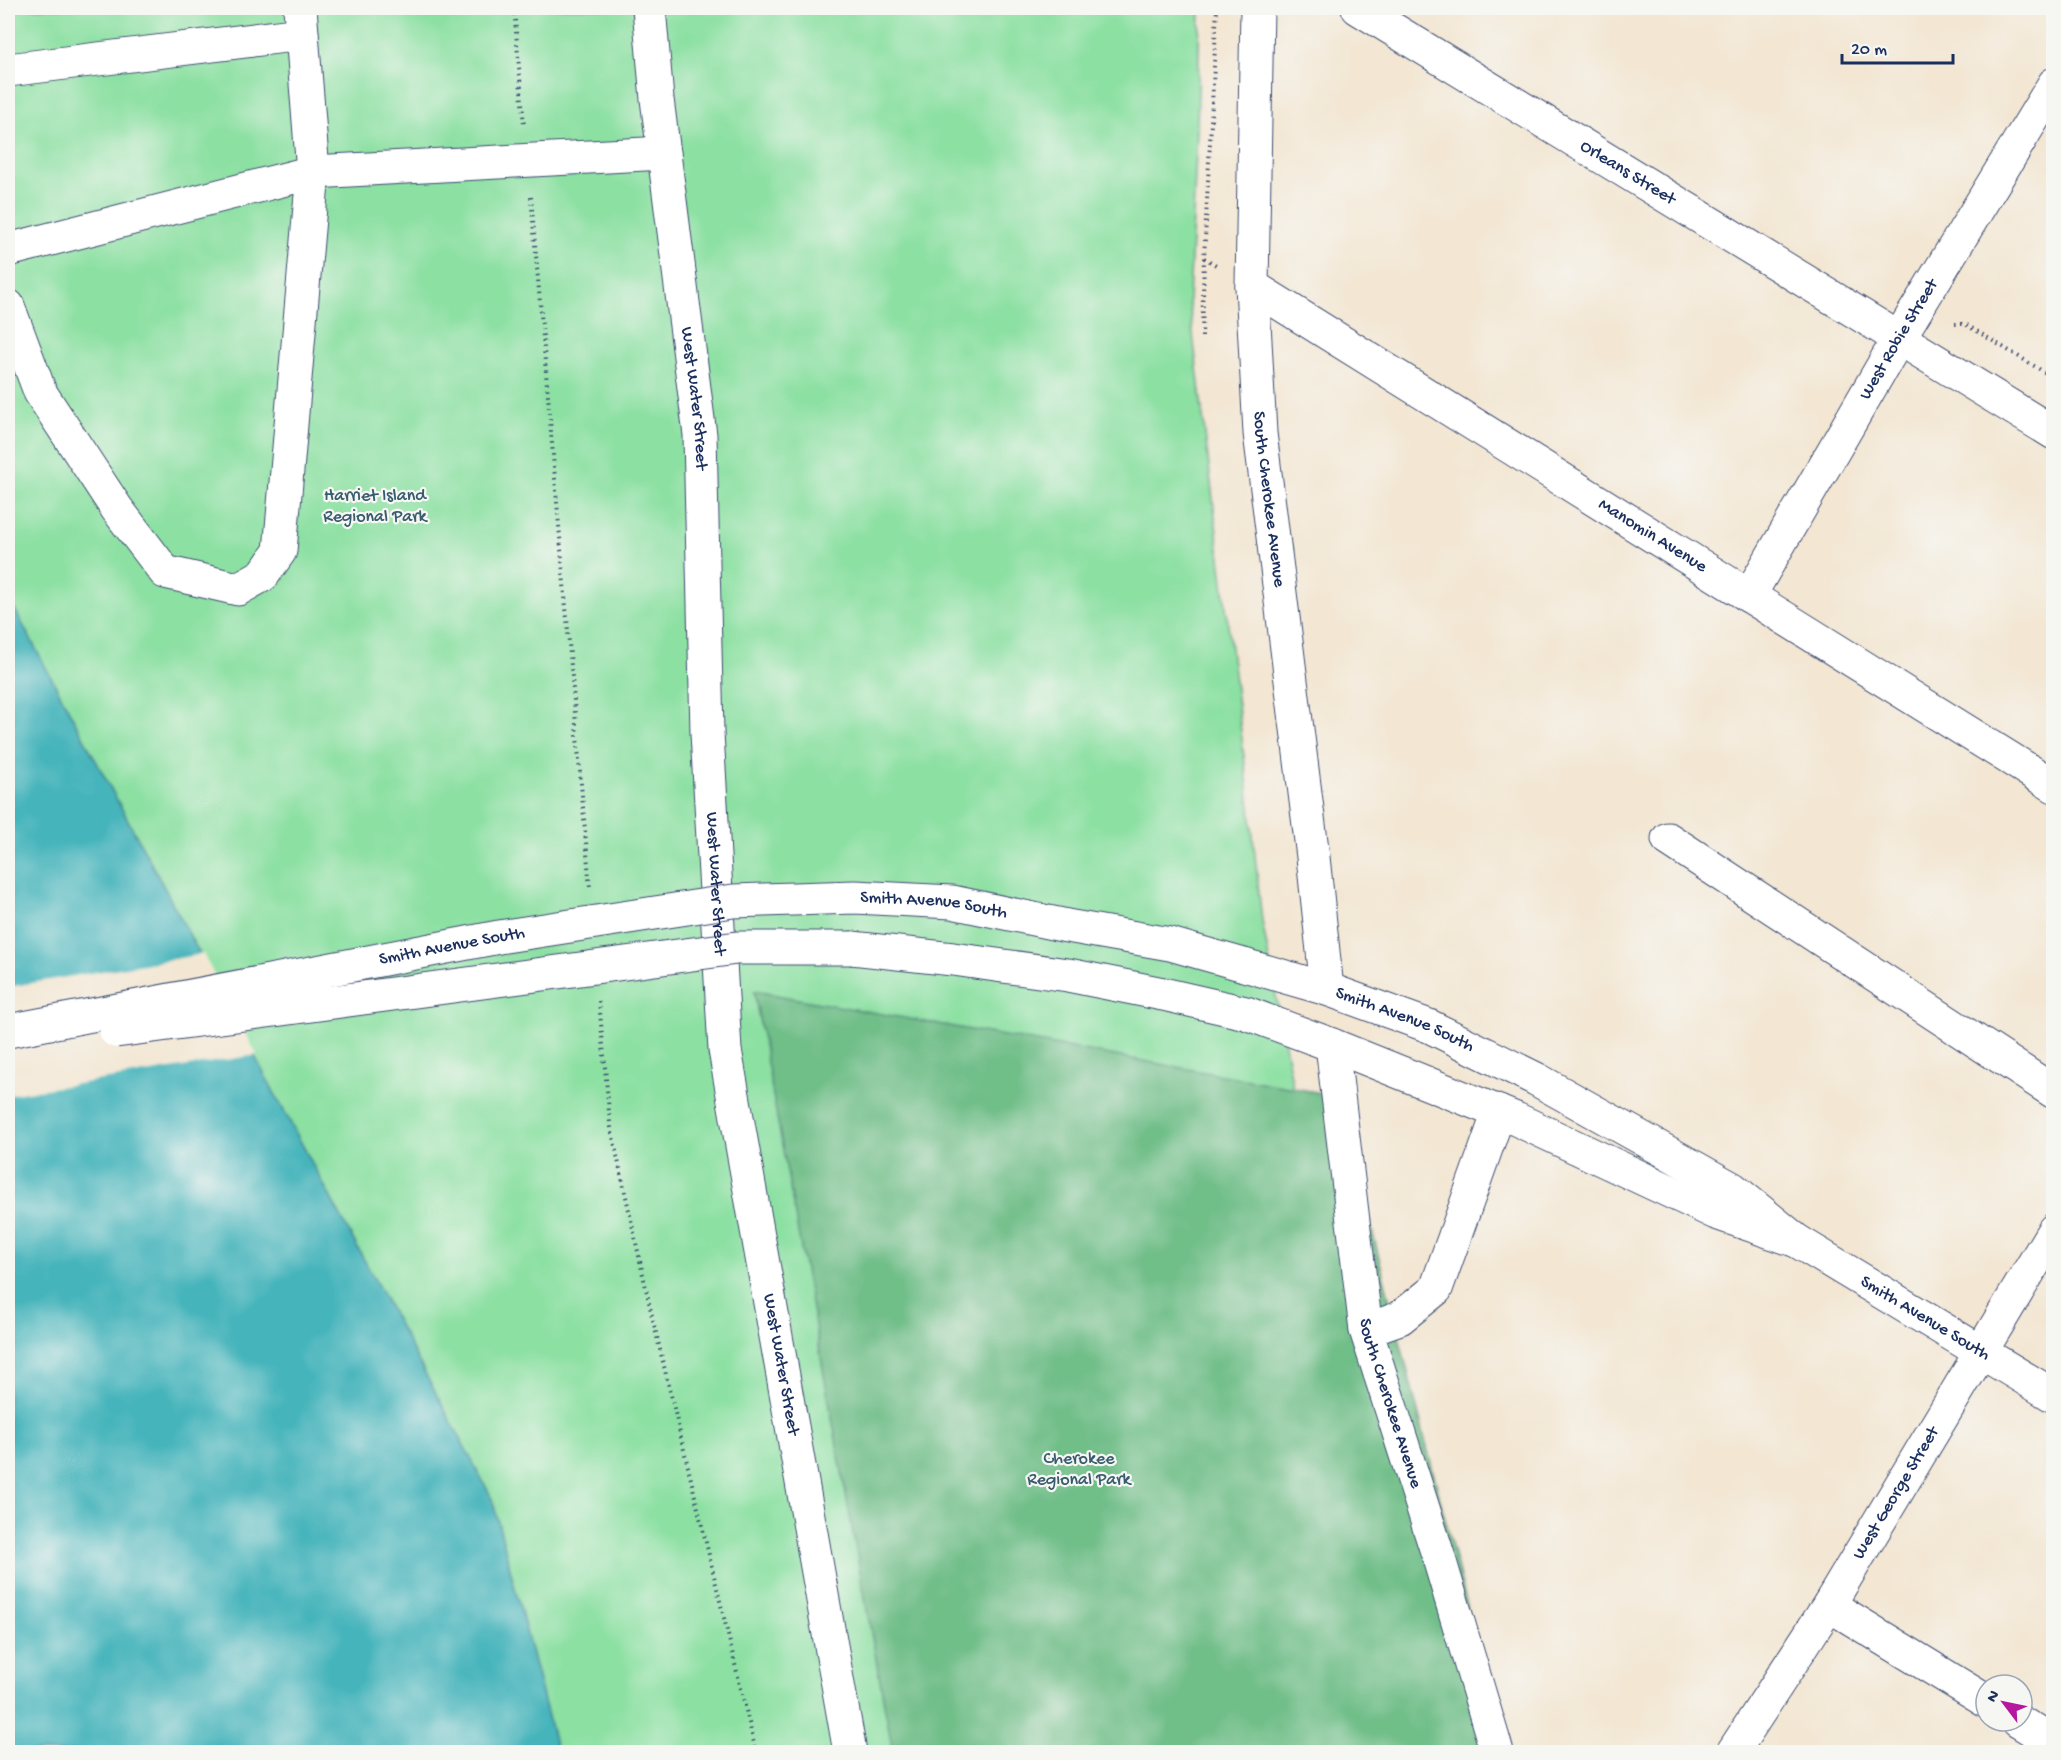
<svg xmlns="http://www.w3.org/2000/svg" width="2061" height="1760" font-family="'Gochi Hand',sans-serif">
<style>
.green{fill:#8be0a2;stroke:#538880;stroke-width:1.5}
.forest{fill:#70be88;stroke:#467673;stroke-width:1.5}
.water{fill:#44b4bb;stroke:#30728c;stroke-width:1.5}
.pier{fill:#f3e6d2}
.lines{fill:none;stroke-linecap:round;stroke-linejoin:round}
.minor-casing{stroke:#3b4a6f;stroke-width:35}
.major-casing{stroke:#3b4a6f;stroke-width:35}
.path{stroke:#3b4a6f;stroke-width:4;stroke-dasharray:1.5 4.5;stroke-linecap:butt}
.minor{stroke:#fff;stroke-width:33}
.major{stroke:#fff;stroke-width:33}
.major-bridge-casing{stroke:#3b4a6f;stroke-width:35;stroke-linecap:butt}
.major-bridge{stroke:#fff;stroke-width:33}
.labels{text-anchor:middle;dominant-baseline:central;stroke-width:4.5;stroke-linejoin:round;paint-order:stroke}
.street-label{font-size:18px;fill:#1b2f5e;stroke:#f6f6f2}
.park-label{font-size:18px;fill:#375b6f;stroke:#f6f6f2}
</style>
<rect width="100%" height="100%" fill="#f6f6f2"/>
<filter id="ink" filterUnits="userSpaceOnUse"><feTurbulence type="fractalNoise" baseFrequency=".0167" numOctaves="2"/><feDisplacementMap in="SourceGraphic" scale="12" xChannelSelector="R" yChannelSelector="G"/><feConvolveMatrix kernelMatrix="1 2 1 2 8 2 1 2 1" color-interpolation-filters="sRGB"/></filter>
<filter id="wash" filterUnits="userSpaceOnUse"><feTurbulence type="fractalNoise" baseFrequency=".008" numOctaves="4" result="noise"/><feDisplacementMap in="SourceGraphic" scale="24" xChannelSelector="R" yChannelSelector="G"/><feGaussianBlur stdDeviation="1.35" result="paint"/><feColorMatrix in="noise" values="0 0 0 0 0 0 0 0 0 0 0 0 0 0 0 0 0 1.4 0 .05"/><feComposite in="paint" operator="in"/></filter>
<g filter="url(#wash)">
<rect width="100%" height="100%" fill="#f3e6d2"/>
<polygon class="green" points="8,8 1200,8 1197,132 1189,301 1247,781 1262,921 1350,1394 1460,1752 557,1752 492,1498 8,597"/>
<polygon class="forest" points="754,991 1338,1096 1504,1752 893,1752"/>
<polygon class="water" points="8,597 492,1498 557,1752 8,1752"/>
<polygon class="pier" points="203,954 257,1055 8,1095 8,987"/>
</g>
<g filter="url(#ink)">
<g class="lines">
<defs>
<g id="minor">
<polyline points="300,8 313,172 664,153"/>
<path id="s1" d="M649 8 657 99 700 435 707 733 725 1050 850 1752"/>
<path id="s2" d="M1257 8 1252 286 1260 433 1313 857 1327 989"/>
<path id="s3" d="M1358 8 2054 433"/>
<polyline points="8,70 302,34"/>
<polyline points="8,250 313,172 280,551 263,575 238,589 165,572 117,509 40,392 8,306"/>
<path id="s4" d="M1252 286 2054 786"/>
<path id="s5" d="M1749 596 1899 338 2054 84"/>
<polyline points="1668,839 2054,1092"/>
<path id="s6" d="M1332 1045 1366 1330 1438 1555 1497 1752"/>
<polyline points="1366,1330 1400,1318 1436,1289 1499,1112"/>
<polyline points="1829,1605 1986,1701"/>
<polyline points="2018,1721 2054,1743"/>
<path id="s7" d="M1733 1752 1829 1605 2054 1230"/>
</g>
<g id="major">
<polyline points="852,948 953,959 1068,975 1163,994 1246,1013 1332,1045 1516,1119 1716,1213 1797,1241"/>
<path id="s8" d="M1244 965 1327 989 1429 1026 1536 1079 1733 1189 1797 1241 2054 1396"/>
</g>
</defs>
<use href="#minor" class="minor-casing"/>
<use href="#major" class="major-casing"/>
<g class="path">
<polyline points="514,8 524,126"/>
<polyline points="531,197 590,889"/>
<polyline points="1204,258 1216,265"/>
<polyline points="1955,324 1965,324 2054,378"/>
<polyline points="1202,337 1204,258 1217,8"/>
<polyline points="599,1001 610,1123 652,1316 756,1752"/>
</g>
<use href="#minor" class="minor"/>
<use href="#major" class="major"/>
<defs>
<g id="major-bridge">
<path id="s9" d="M8 1031 499 937 733 901 855 897 952 902 1067 926 1170 944 1244 965"/>
<polyline points="116,1031 737,948 852,948"/>
</g>
</defs>
<use href="#major-bridge" class="major-bridge-casing"/>
<use href="#major-bridge" class="major-bridge"/>
</g>
</g>
<g class="labels">
<g class="street-label">
<text stroke="none"><textPath href="#s3" startOffset="316">Orleans Street</textPath></text>
<text stroke="none"><textPath href="#s5" startOffset="297">West Robie Street</textPath></text>
<text stroke="none"><textPath href="#s1" startOffset="393">West Water Street</textPath></text>
<text stroke="none"><textPath href="#s2" startOffset="492">South Cherokee Avenue</textPath></text>
<text stroke="none"><textPath href="#s4" startOffset="472">Manomin Avenue</textPath></text>
<text stroke="none"><textPath href="#s1" startOffset="879">West Water Street</textPath></text>
<text stroke="none"><textPath href="#s9" startOffset="938">Smith Avenue South</textPath></text>
<text stroke="none"><textPath href="#s9" startOffset="452">Smith Avenue South</textPath></text>
<text stroke="none"><textPath href="#s8" startOffset="170">Smith Avenue South</textPath></text>
<text stroke="none"><textPath href="#s8" startOffset="772">Smith Avenue South</textPath></text>
<text stroke="none"><textPath href="#s1" startOffset="1365">West Water Street</textPath></text>
<text stroke="none"><textPath href="#s6" startOffset="364">South Cherokee Avenue</textPath></text>
<text stroke="none"><textPath href="#s7" startOffset="306">West George Street</textPath></text>
</g>
<g class="park-label">
<text x="375" y="496">Harriet Island<tspan x="375" dy="21">Regional Park</tspan></text>
<text x="1079" y="1459">Cherokee<tspan x="1079" dy="21">Regional Park</tspan></text>
</g>
</g>
<rect width="2061" height="1760" fill="none" stroke="#f6f6f2" stroke-width="30"/>
<g transform="translate(2004 1703) rotate(302)"><circle r="28" fill="#f6f6f2" stroke="#9ea6b7" stroke-width="1.5"/>
<path d="M0-4.5L10 22L0 15L-10 22Z" fill="#b5179e"/>
<text y="-9" font-size="16" font-weight="bold" text-anchor="middle" fill="#1b2f5e">N</text>
</g>
<path d="M1842 54v9h111v-9" fill="none" stroke="#1b2f5e" stroke-width="3"/>
<text x="1851" y="54" font-size="18" fill="#1b2f5e" stroke="#f6f6f2" stroke-width="4.5" paint-order="stroke">20 m</text>
</svg>
